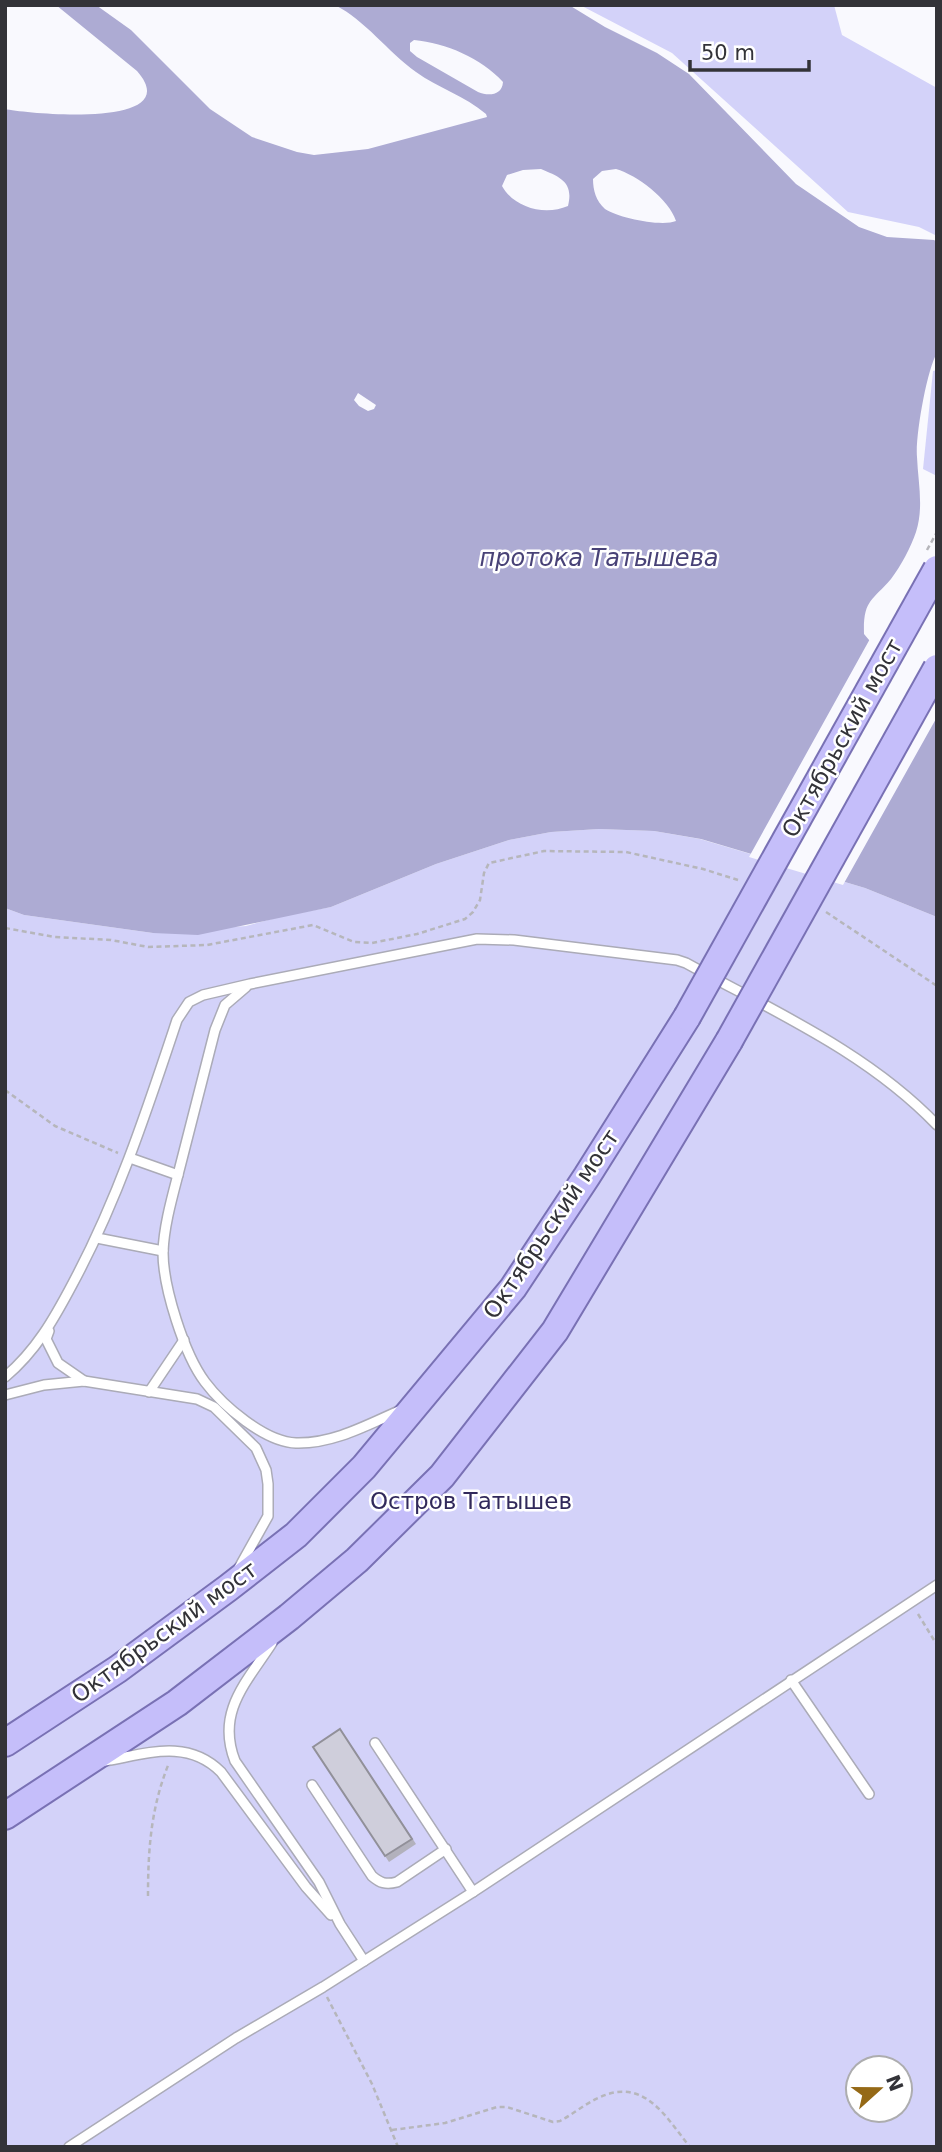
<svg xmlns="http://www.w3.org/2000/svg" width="942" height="2152" font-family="'DejaVu Sans',sans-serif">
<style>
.green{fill:#d3d2f9;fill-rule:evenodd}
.water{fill:#adabd3;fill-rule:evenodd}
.pier{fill:#f9f9fe}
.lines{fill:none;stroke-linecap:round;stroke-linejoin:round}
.lane-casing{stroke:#ababb7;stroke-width:12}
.primary-casing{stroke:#7971b4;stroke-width:30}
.path{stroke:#b6b6bb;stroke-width:2.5;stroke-dasharray:5 3.5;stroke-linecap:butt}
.lane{stroke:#fff;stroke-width:9}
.primary{stroke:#c5befa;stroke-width:26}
.primary-bridge-casing{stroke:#7971b4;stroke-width:30;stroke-linecap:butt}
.path-bridge{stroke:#b6b6bb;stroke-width:2.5;stroke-dasharray:5 3.5;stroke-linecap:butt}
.primary-bridge{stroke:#c5befa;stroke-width:26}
.wall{fill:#b2b1bc}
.building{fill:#cfcedb;stroke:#919099;stroke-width:2}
.labels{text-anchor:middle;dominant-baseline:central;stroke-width:5;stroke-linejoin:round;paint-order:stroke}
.street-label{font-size:23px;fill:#333338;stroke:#fff}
.park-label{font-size:23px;fill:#31295b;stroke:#fff}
.water-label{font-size:24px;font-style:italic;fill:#484277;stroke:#fff}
</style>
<rect width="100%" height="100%" fill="#f9f9fe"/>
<g class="green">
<polygon points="580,5 834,5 842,35 937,88 937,236 919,227 848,212 672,53"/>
<polygon points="937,370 937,476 923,469 933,371"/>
<path d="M599 829 654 831 700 839 865 888 937 917V2147H5V908L24 915 153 933 246 926 283 916 331 907 436 864 509 840 551 832ZM858 2068H900V2110H858Z"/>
</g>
<path class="water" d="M56 5H96L131 30 210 109 252 137 297 152 314 155 368 149 487 117 486 114C465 96 438 88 416 72 387 51 366 21 335 5H569L605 27 657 53 689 74 796 184 859 227 887 237 934 240 937 242V353C927 369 915 437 917 457 918 482 924 507 916 532 911 547 901 566 891 579 872 601 863 600 864 634L912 691 937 698V917L865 888 701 839 654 831 599 829 551 832 509 840 436 864 331 907 198 935 153 933 24 915 5 908V109C29 114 188 129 137 71ZM414 40C446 43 481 58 503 82 502 96 488 96 478 92L417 57 410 51V43ZM541 169C560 177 574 182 568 206 545 216 514 208 502 186L507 175 523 170ZM616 169C637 175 669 199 676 221 662 227 618 218 605 209 596 201 593 190 593 179L602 171ZM358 393 376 405 374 409 368 411 359 406 354 400Z"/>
<polygon class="pier" points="871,637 914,688 937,695 937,717 843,885 749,857"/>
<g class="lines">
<defs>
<g id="lane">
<path d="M246 987 225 1005 215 1030C204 1074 192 1119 181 1163 174 1191 164 1223 163 1252 163 1287 184 1354 205 1382 223 1406 265 1442 296 1443 333 1444 367 1425 401 1410"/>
<polyline points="130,1158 178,1175"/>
<polyline points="97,1238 163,1251"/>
<polyline points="49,1331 46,1339 58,1363 84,1381"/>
<path d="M5 1377C36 1351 54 1319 73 1283 118 1199 147 1110 177 1020L189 1002 203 995 250 984 477 939 514 940 677 960 686 963C773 1011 867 1052 937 1125"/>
<polyline points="149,1392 184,1340"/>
<polyline points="5,1395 44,1385 84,1381 197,1399 214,1407 256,1448 266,1470 268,1484 268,1516 239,1568"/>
<path d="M272 1643C246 1683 216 1712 235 1761L319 1882 340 1924 364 1961"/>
<polyline points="791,1680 869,1794"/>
<polyline points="375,1743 473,1892"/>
<path d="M105 1761C146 1754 187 1738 221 1772L306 1887 331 1915"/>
<path d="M312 1785 372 1876C380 1883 386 1885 397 1882L446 1849"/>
<polyline points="69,2147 236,2038 323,1987 473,1892 937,1585"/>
</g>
<g id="primary">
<polyline points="5,1743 118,1669 228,1588 296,1535 364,1467 513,1288 587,1176 687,1017"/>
<polyline points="5,1816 177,1703 289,1617 357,1560 442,1476 555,1331 729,1041"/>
</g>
</defs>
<use href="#lane" class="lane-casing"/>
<use href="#primary" class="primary-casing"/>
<g class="path">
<polyline points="826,912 937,986"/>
<polyline points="5,928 55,937 111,940 148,947 207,945 313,925 354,942 372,943 417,934 465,919 473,912 480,900 484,873 489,863 544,851 626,852 703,869 738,880"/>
<polyline points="5,1090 55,1126 118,1153"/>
<polyline points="918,1614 937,1645"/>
<path d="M148 1896C148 1849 151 1807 169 1763"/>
<polyline points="327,1997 372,2084 398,2147"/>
<path d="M392 2130 445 2123 497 2107H507L553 2122 560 2121C573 2114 585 2104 598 2098 644 2076 665 2116 690 2147"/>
</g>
<use href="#lane" class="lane"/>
<use href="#primary" class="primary"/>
<defs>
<g id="primary-bridge">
<polyline points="687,1017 937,569"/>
<polyline points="729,1041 937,668"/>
</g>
</defs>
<use href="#primary-bridge" class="primary-bridge-casing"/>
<polyline class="path-bridge" points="927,550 937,532"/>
<use href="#primary-bridge" class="primary-bridge"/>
</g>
<polygon class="wall" points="340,1729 416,1844 389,1862 313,1747"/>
<polygon class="building" points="340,1729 412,1839 385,1856 313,1747"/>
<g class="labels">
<g class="street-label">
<text transform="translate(842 738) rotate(-61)">Октябрьский мост</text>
<text transform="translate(551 1224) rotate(-56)">Октябрьский мост</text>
<text transform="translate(164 1632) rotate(-36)">Октябрьский мост</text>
</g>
<g class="park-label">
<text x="471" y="1501">Остров Татышев</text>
</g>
<g class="water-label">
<text x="599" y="558">протока Татышева</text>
</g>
</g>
<rect width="942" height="2152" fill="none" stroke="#333338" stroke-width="14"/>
<g transform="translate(879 2089) rotate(69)"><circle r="33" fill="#ffffff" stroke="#adadaf" stroke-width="2"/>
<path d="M0-5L12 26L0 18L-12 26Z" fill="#956916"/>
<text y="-10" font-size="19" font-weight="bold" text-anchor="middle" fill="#333338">N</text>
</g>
<path d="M690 60v10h119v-10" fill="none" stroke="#333338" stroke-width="3.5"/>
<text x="701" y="60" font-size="21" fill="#333338" stroke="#ffffff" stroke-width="5" paint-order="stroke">50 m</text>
</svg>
